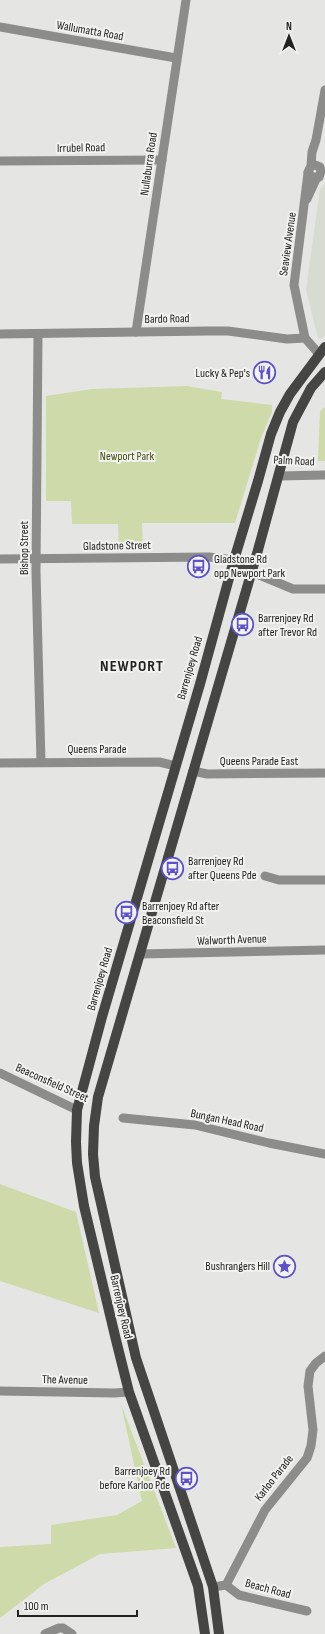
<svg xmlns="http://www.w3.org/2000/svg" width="325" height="1634" font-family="'Sofia Sans Condensed',sans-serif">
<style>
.built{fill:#d8dbd1}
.green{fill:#cedaa9}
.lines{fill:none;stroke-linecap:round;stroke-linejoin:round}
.minor{stroke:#8c8c8b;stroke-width:9}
.major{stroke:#454543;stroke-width:10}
.labels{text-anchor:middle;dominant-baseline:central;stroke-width:4;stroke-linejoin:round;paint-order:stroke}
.street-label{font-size:12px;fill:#222221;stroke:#f2f3f0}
.poi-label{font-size:12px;fill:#222221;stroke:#f2f3f0;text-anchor:start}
.park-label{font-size:12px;fill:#455011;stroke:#f2f3f0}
.district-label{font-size:16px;font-weight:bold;letter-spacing:1px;fill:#222221;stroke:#f2f3f0}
</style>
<rect width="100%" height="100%" fill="#e5e6e3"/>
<polygon class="built" points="325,184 325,336 321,339 318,338 306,290 320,189"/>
<g class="green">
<polygon points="187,386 222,392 221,399 272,405 272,412 261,438 235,523 142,523 143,546 119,547 118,524 72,524 71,501 46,501 46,396 92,389"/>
<polygon points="325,407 325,461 318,461 320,411"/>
<polygon points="0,1184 76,1212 99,1313 0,1281"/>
<polygon points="121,1404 176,1548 100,1554 44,1584 0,1618 0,1547 51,1544 51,1525 117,1515 142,1501"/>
</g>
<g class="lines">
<g class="minor">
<polyline points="0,27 176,58"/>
<polyline points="0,161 162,160"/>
<polyline points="311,166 315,165 320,167 321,172 319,177 312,177 308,172 311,166 312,152 316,140 325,90"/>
<polyline points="308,173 294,285 305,338 319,354"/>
<polyline points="307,199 317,177"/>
<polyline points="136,332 186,0"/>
<polyline points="0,334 208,331 228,331 287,339 305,338"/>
<polyline points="38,334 36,572 41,762"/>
<polyline points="279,476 325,475"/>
<polyline points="0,559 209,557 234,560"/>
<polyline points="252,572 293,589 325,589"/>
<polyline points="0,763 159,762 176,766"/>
<polyline points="193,771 207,774 325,773"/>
<polyline points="265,876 279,880 325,880"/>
<polyline points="140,954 325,950"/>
<polyline points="0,1073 77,1110"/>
<polyline points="123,1118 195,1125 269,1143 325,1154"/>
<polyline points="0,1391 114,1393 129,1392"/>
<polyline points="226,1585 239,1595 307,1611"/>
<polyline points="213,1587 226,1585 265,1510 307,1458 311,1446 313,1430 308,1386 310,1371 316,1363 325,1356"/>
<polyline points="45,1634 59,1628 63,1628 72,1634"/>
</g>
<g class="major">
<polyline points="234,560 252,572"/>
<polyline points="205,1634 198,1586 129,1392 116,1340 84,1206 77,1163 76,1142 77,1110 102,1017 200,684 234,560 258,481 271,434 280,412 290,394 325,347"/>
<polyline points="219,1634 213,1587 136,1358 95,1177 93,1154 94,1126 98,1097 258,550 293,422 311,388 325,372"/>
</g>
</g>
<defs>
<symbol id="restaurant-ring" viewBox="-11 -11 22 22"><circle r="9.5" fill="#f2f3f0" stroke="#5e50c8" stroke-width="1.5"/><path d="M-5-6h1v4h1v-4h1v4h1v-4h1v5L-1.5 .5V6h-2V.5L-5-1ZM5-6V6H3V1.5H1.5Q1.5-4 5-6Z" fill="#5e50c8"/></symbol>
<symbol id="bus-ring" viewBox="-11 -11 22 22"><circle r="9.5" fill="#f2f3f0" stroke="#5e50c8" stroke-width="1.5"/><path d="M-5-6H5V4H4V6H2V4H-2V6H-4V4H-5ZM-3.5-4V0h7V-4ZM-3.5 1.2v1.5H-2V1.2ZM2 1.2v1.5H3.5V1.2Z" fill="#5e50c8"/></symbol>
<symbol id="sight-ring" viewBox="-11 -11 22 22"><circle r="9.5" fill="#f2f3f0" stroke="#5e50c8" stroke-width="1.5"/><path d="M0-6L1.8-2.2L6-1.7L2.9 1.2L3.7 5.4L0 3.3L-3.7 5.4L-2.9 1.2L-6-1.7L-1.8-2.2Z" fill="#5e50c8"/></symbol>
</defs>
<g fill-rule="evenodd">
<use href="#restaurant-ring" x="252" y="360" width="25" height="25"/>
<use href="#bus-ring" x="186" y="554" width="25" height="25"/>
<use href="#bus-ring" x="230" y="612" width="25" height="25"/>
<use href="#bus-ring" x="160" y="856" width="25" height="25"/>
<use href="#bus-ring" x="114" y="900" width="25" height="25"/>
<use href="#sight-ring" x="272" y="1254" width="25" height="25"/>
<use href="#bus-ring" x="174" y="1466" width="25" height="25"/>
</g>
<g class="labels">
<g class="street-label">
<text transform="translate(90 31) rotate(10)">Wallumatta Road</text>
<text transform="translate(81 148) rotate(-1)">Irrubel Road</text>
<text transform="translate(149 164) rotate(-82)">Nullaburra Road</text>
<text transform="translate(288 244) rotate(-82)">Seaview Avenue</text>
<text transform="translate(167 319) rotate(-1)">Bardo Road</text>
<text transform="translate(294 461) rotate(3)">Palm Road</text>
<text transform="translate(117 546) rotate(-1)">Gladstone Street</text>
<text transform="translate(24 548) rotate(-90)">Bishop Street</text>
<text transform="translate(190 668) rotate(-74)">Barrenjoey Road</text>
<text x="97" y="749">Queens Parade</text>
<text x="259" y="761">Queens Parade East</text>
<text transform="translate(232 940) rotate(-2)">Walworth Avenue</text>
<text transform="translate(100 979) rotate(-74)">Barrenjoey Road</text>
<text transform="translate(52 1083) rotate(24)">Beaconsfield Street</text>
<text transform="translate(227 1121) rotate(12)">Bungan Head Road</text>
<text transform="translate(121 1307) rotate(77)">Barrenjoey Road</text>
<text transform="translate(65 1380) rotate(1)">The Avenue</text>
<text transform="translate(274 1478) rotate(-52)">Karloo Parade</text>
<text transform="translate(268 1589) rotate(15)">Beach Road</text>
</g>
<g class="poi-label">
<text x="250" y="373" text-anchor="end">Lucky &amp; Pep's</text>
<text x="214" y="559">Gladstone Rd<tspan x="214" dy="14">opp Newport Park</tspan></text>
<text x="258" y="618">Barrenjoey Rd<tspan x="258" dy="14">after Trevor Rd</tspan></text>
<text x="188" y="861">Barrenjoey Rd<tspan x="188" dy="14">after Queens Pde</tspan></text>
<text x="142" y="906">Barrenjoey Rd after<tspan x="142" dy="14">Beaconsfield St</tspan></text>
<text x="270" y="1266" text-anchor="end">Bushrangers Hill</text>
<text x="170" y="1471" text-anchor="end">Barrenjoey Rd<tspan x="170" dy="14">before Karloo Pde</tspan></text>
</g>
<g class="park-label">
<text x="127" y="456">Newport Park</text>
</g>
<g class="district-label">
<text x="132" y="666">NEWPORT</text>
</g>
</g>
<g transform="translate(289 36)" stroke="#f2f3f0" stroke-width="3" paint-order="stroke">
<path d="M0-3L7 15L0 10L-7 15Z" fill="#222221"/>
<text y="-6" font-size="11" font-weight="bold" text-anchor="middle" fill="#222221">N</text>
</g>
<path d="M18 1610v6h119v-6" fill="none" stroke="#222221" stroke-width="2"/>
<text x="24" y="1610" font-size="12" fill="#222221" stroke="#f2f3f0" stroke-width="3" paint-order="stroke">100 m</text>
</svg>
